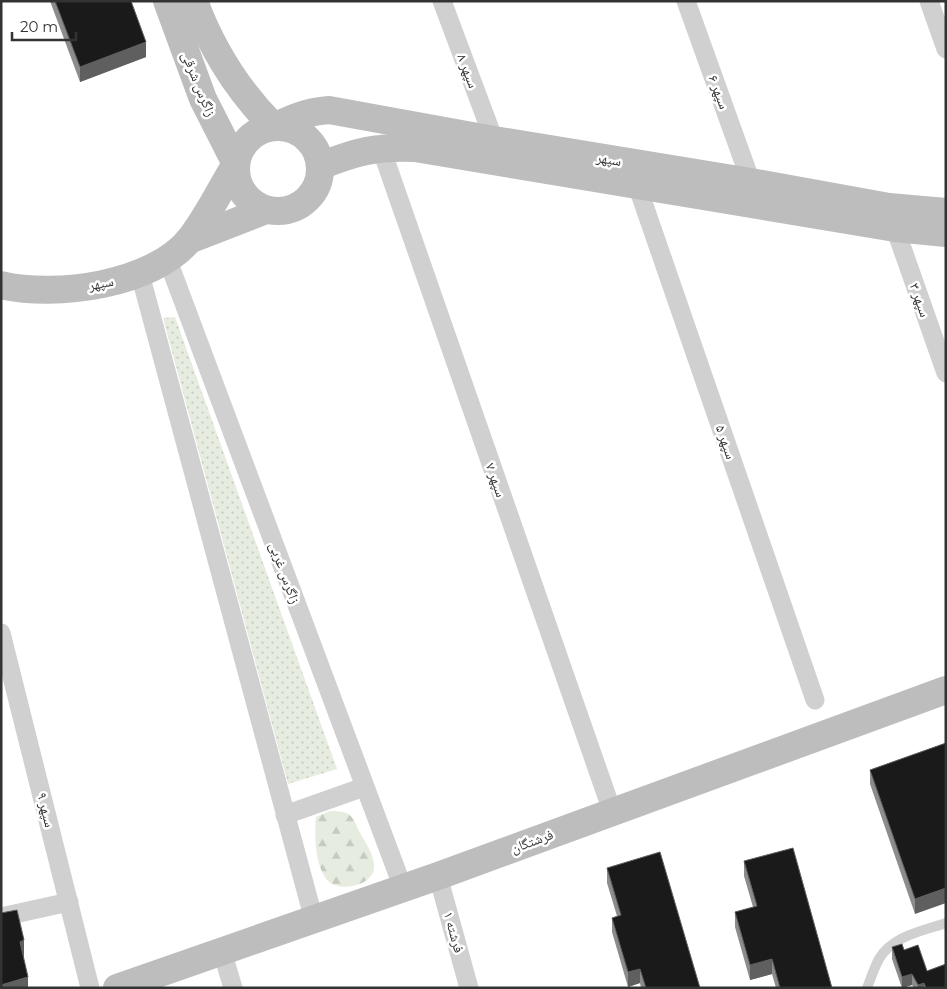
<svg xmlns="http://www.w3.org/2000/svg" width="947" height="989" font-family="Montserrat,'Noto Naskh Arabic',sans-serif">
<style>
.forest{fill:url(#forest-firs)}
.garden{fill:url(#garden-dots)}
.lines{fill:none;stroke-linecap:round;stroke-linejoin:round}
.lane{stroke:#d0d0d0;stroke-width:10}
.street{stroke:#d0d0d0;stroke-width:19}
.secondary{stroke:#bdbdbd;stroke-width:28}
.wall{fill:#8c8c8c}
.shaded-wall{fill:#5f5f5f}
.building{fill:#1a1a1a;stroke:#5f5f5f}
.labels{text-anchor:middle;dominant-baseline:central;stroke-width:5;stroke-linejoin:round;paint-order:stroke}
.street-label{font-size:14px;fill:#333;stroke:#fff}
</style>
<defs>
<pattern id="forest-firs" width="22" height="20" patternUnits="userSpaceOnUse" patternTransform="scale(1.25)"><rect width="22" height="20" fill="#e6ecdf"/><path d="M5 1l3.5 6h-7zM16 11l3.5 6h-7z" fill="#c6cbc0"/></pattern>
<pattern id="garden-dots" width="8" height="8" patternUnits="userSpaceOnUse" patternTransform="scale(1.25)"><rect width="8" height="8" fill="#e6ecdf"/><path d="M2 2h.1M6 6h.1" fill="none" stroke="#c6cbc0" stroke-width="1.8" stroke-linecap="round"/></pattern>
</defs>
<rect width="100%" height="100%" fill="#fff"/>
<path class="forest" d="M330 811C351 811 352 815 360 833 365 842 373 853 374 864 377 885 340 894 327 880 315 865 314 834 316 817Z"/>
<polygon class="garden" points="175,317 337,769 288,784 163,318"/>
<g class="lines">
<path class="lane" d="M867 988C871 978 874 968 879 959 892 936 922 931 946 923"/>
<g class="street">
<polyline points="442,1 494,140"/>
<polyline points="686,1 751,182"/>
<polyline points="929,1 946,49"/>
<polyline points="381,148 612,811"/>
<polyline points="637,185 815,700"/>
<polyline points="895,228 946,373"/>
<polyline points="167,258 403,888"/>
<polyline points="140,274 314,920"/>
<polyline points="1,633 90,988"/>
<polyline points="285,815 364,787"/>
<polyline points="438,876 469,988"/>
<polyline points="1,917 69,902"/>
<polyline points="222,951 233,988"/>
</g>
<g class="secondary">
<path d="M194 1C212 50 237 90 274 127 294 117 307 112 329 110L494 140 751 182 889 207 946 212"/>
<circle cx="278" cy="169" r="42"/>
<path d="M320 166C355 152 377 146 415 148L895 228 946 233"/>
<polyline points="189,240 266,210"/>
<path d="M1 285C56 298 153 285 190 239 208 216 221 188 236 164L203 99 167 1"/>
<polyline points="117,988 438,876 946,690"/>
</g>
</g>
<g class="wall">
<polygon points="50,1 131,1 146,57 80,82"/>
<polygon points="946,743 915,914 870,784 870,770"/>
<polygon points="744,861 832,988 776,988 772,974 750,980 735,927 735,912 753,907 744,876"/>
<polygon points="607,868 700,988 641,988 640,983 628,987 612,932 612,918 617,916 607,883"/>
<polygon points="892,947 904,950 946,988 914,988 912,985 902,988 892,959"/>
</g>
<g class="shaded-wall">
<polygon points="146,42 146,57 80,82 80,67"/>
<polygon points="946,888 946,903 915,914 915,899"/>
<polygon points="24,940 24,961 20,942"/>
<polygon points="772,959 772,974 750,980 750,965"/>
<polygon points="640,969 640,983 628,987 628,972"/>
<polygon points="912,974 912,985 902,988 902,977"/>
<polygon points="28,977 28,988 1,988 1,985"/>
<polygon points="924,983 924,988 918,988 918,985"/>
</g>
<g class="building">
<polygon points="55,1 131,1 146,42 80,67"/>
<polygon points="946,743 946,888 915,899 870,770"/>
<polygon points="793,848 832,988 780,988 772,959 750,965 735,912 757,906 744,861"/>
<polygon points="660,852 700,988 646,988 640,969 628,972 612,918 621,915 607,868"/>
<polygon points="17,910 24,940 20,942 28,977 1,985 1,913"/>
<polygon points="902,944 904,950 918,945 927,971 946,964 946,988 926,988 924,983 918,985 912,974 902,977 892,947"/>
</g>
<g class="labels">
<g class="street-label">
<text transform="translate(468 71) rotate(69)">سپهر ۸</text>
<text transform="translate(199 84) rotate(68)">زاگرس شرقی</text>
<text transform="translate(719 92) rotate(70)">سپهر ۶</text>
<text transform="translate(609 159) rotate(9)">سپهر</text>
<text transform="translate(101 283) rotate(-11)">سپهر</text>
<text transform="translate(920 300) rotate(71)">سپهر ۳</text>
<text transform="translate(726 442) rotate(71)">سپهر ۵</text>
<text transform="translate(496 480) rotate(71)">سپهر ۷</text>
<text transform="translate(285 573) rotate(70)">زاگرس غربی</text>
<text transform="translate(46 810) rotate(76)">سپهر ۹</text>
<text transform="translate(532 841) rotate(-20)">فرشتگان</text>
<text transform="translate(454 932) rotate(74)">فرشته ۱</text>
</g>
</g>
<rect width="947" height="989" fill="none" stroke="#333333" stroke-width="5"/>
<path d="M12 32v8h64v-8" fill="none" stroke="#333333" stroke-width="2.5"/>
<text x="20" y="32" font-size="15" fill="#333333" stroke="#ffffff" stroke-width="4" paint-order="stroke">20 m</text>
</svg>
